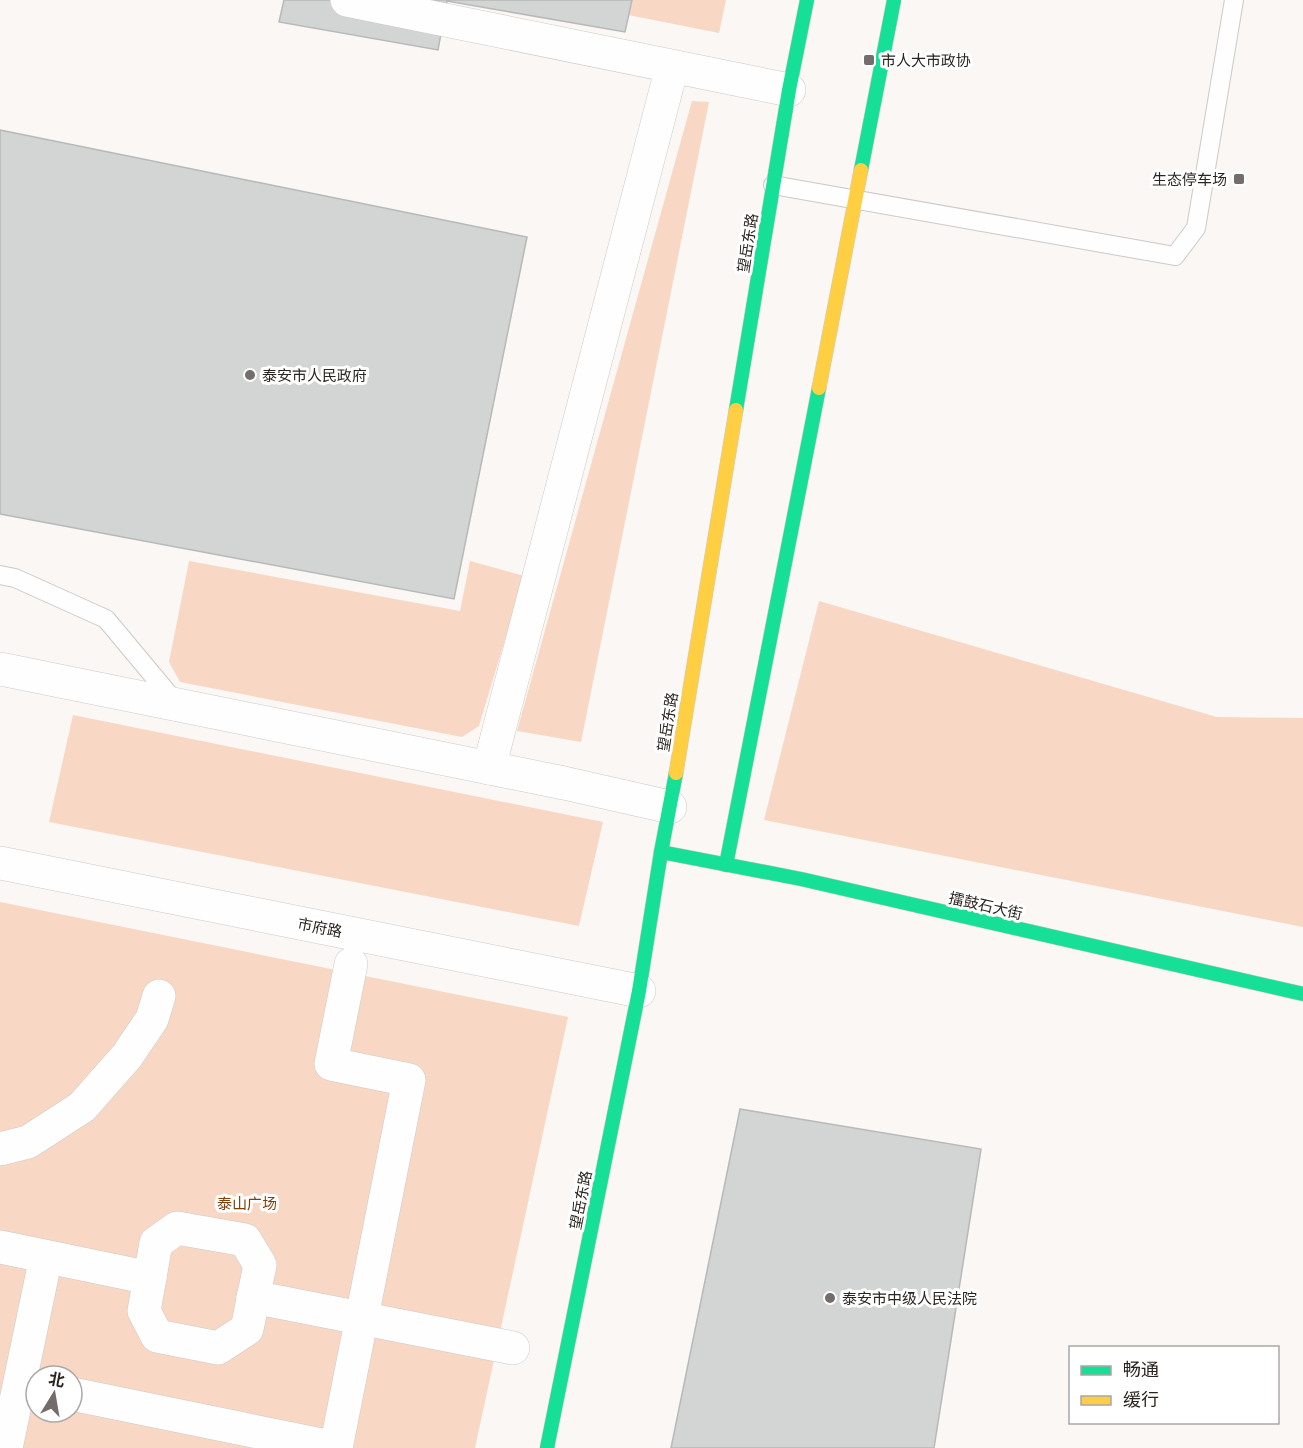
<svg xmlns="http://www.w3.org/2000/svg" width="1303" height="1448" font-family="'Golos Text','Noto Sans SC',sans-serif">
<style>
.green{fill:#f8d8c4;fill-rule:evenodd}
.building{fill:#d3d5d5;stroke:#b7b9b8;stroke-width:1.5}
.lines{fill:none;stroke-linecap:round;stroke-linejoin:round}
.lane-casing{stroke:#cdc9c6;stroke-width:20}
.street-casing{stroke:#cdc9c6;stroke-width:34}
.fast-casing{stroke:#cdc9c6;stroke-width:15}
.slow-casing{stroke:#cdc9c6;stroke-width:15}
.lane{stroke:#fefefe;stroke-width:18}
.street{stroke:#fefefe;stroke-width:33}
.fast{stroke:#16e098;stroke-width:14}
.slow{stroke:#ffcf43;stroke-width:14}
.poi-dot{fill:#736e6b;stroke:#fff;stroke-width:2}
.labels{text-anchor:middle;dominant-baseline:central;stroke-width:6;stroke-linejoin:round;paint-order:stroke}
.poi-label{font-size:15px;fill:#2b2521;stroke:#fff;text-anchor:start}
.street-label{font-size:15px;fill:#2b2521;stroke:#fff}
.park-label{font-size:15px;fill:#7f400c;stroke:#fff}
</style>
<rect width="100%" height="100%" fill="#faf7f5"/>
<g class="green">
<polygon points="553,0 726,0 719,33"/>
<polygon points="692,101 709,102 581,742 517,731"/>
<polygon points="189,561 460,611 470,561 524,576 479,726 462,737 180,682 169,662"/>
<polygon points="819,601 1217,717 1303,718 1303,927 764,820"/>
<polygon points="73,715 603,822 579,926 49,822"/>
<path d="M0 902 568 1017 475 1448H0ZM36 1376H72V1412H36Z"/>
</g>
<g class="building">
<polygon points="284,0 632,0 625,32 447,1 438,50 279,22"/>
<polygon points="0,130 527,237 454,599 0,514"/>
<polygon points="740,1109 981,1149 934,1448 671,1448"/>
</g>
<g class="lines">
<defs>
<g id="lane">
<polyline points="773,185 1175,256 1196,228 1234,0"/>
<polyline points="0,575 15,578 106,619 176,703"/>
</g>
<g id="street">
<polyline points="347,0 789,90"/>
<polyline points="0,669 564,783 670,807"/>
<polyline points="489,768 672,67"/>
<polyline points="0,863 639,991"/>
<polyline points="0,1149 28,1142 82,1107 127,1056 152,1019 159,996"/>
<polygon points="177,1228 245,1240 260,1265 247,1329 218,1348 157,1336 144,1311 156,1243"/>
<polyline points="0,1247 150,1278"/>
<polyline points="253,1297 513,1348"/>
<polyline points="72,1394 336,1448 409,1080 331,1064 351,964"/>
<polyline points="6,1448 46,1257"/>
</g>
<g id="fast">
<polyline points="861,170 894,0"/>
<polyline points="736,410 789,90 807,0"/>
<polyline points="661,852 801,879 1303,994"/>
<polyline points="726,865 819,388"/>
<polyline points="547,1448 639,991 661,852 676,773"/>
</g>
<g id="slow">
<polyline points="819,388 861,170"/>
<polyline points="676,773 736,410"/>
</g>
</defs>
<use href="#lane" class="lane-casing"/>
<use href="#street" class="street-casing"/>
<use href="#fast" class="fast-casing"/>
<use href="#slow" class="slow-casing"/>
<use href="#lane" class="lane"/>
<use href="#street" class="street"/>
<use href="#fast" class="fast"/>
<use href="#slow" class="slow"/>
</g>
<g class="poi-dot">
<rect x="863" y="54" width="12" height="12" rx="3"/>
<rect x="1233" y="173" width="12" height="12" rx="3"/>
<circle cx="250" cy="375" r="6"/>
<circle cx="830" cy="1298" r="6"/>
</g>
<g class="labels">
<g class="poi-label">
<text x="881" y="60">市人大市政协</text>
<text x="1227" y="179" text-anchor="end">生态停车场</text>
<text x="262" y="375">泰安市人民政府</text>
<text x="842" y="1298">泰安市中级人民法院</text>
</g>
<g class="street-label">
<text transform="translate(747 243) rotate(-81)">望岳东路</text>
<text transform="translate(667 722) rotate(-81)">望岳东路</text>
<text transform="translate(986 905) rotate(13)">擂鼓石大街</text>
<text transform="translate(320 927) rotate(11)">市府路</text>
<text transform="translate(580 1200) rotate(-79)">望岳东路</text>
</g>
<g class="park-label">
<text x="247" y="1203">泰山广场</text>
</g>
</g>
<rect x="1069" y="1346" width="210" height="78" fill="#ffffff" stroke="#aaa8a6" stroke-width="1.5"/>
<rect x="1081" y="1366" width="30" height="9" fill="#16e098" stroke="#aaa8a6" stroke-width="1.5"/>
<text x="1123" y="1376" font-size="18" fill="#2b2521">畅通</text>
<rect x="1081" y="1396" width="30" height="9" fill="#ffcf43" stroke="#aaa8a6" stroke-width="1.5"/>
<text x="1123" y="1406" font-size="18" fill="#2b2521">缓行</text>
<g transform="translate(54 1394) rotate(11)"><circle r="28" fill="#ffffff" stroke="#aaa8a6" stroke-width="1.5"/>
<path d="M0-4.5L10 22L0 15L-10 22Z" fill="#736e6b"/>
<text y="-9" font-size="16" font-weight="bold" text-anchor="middle" fill="#2b2521">北</text>
</g>
</svg>
